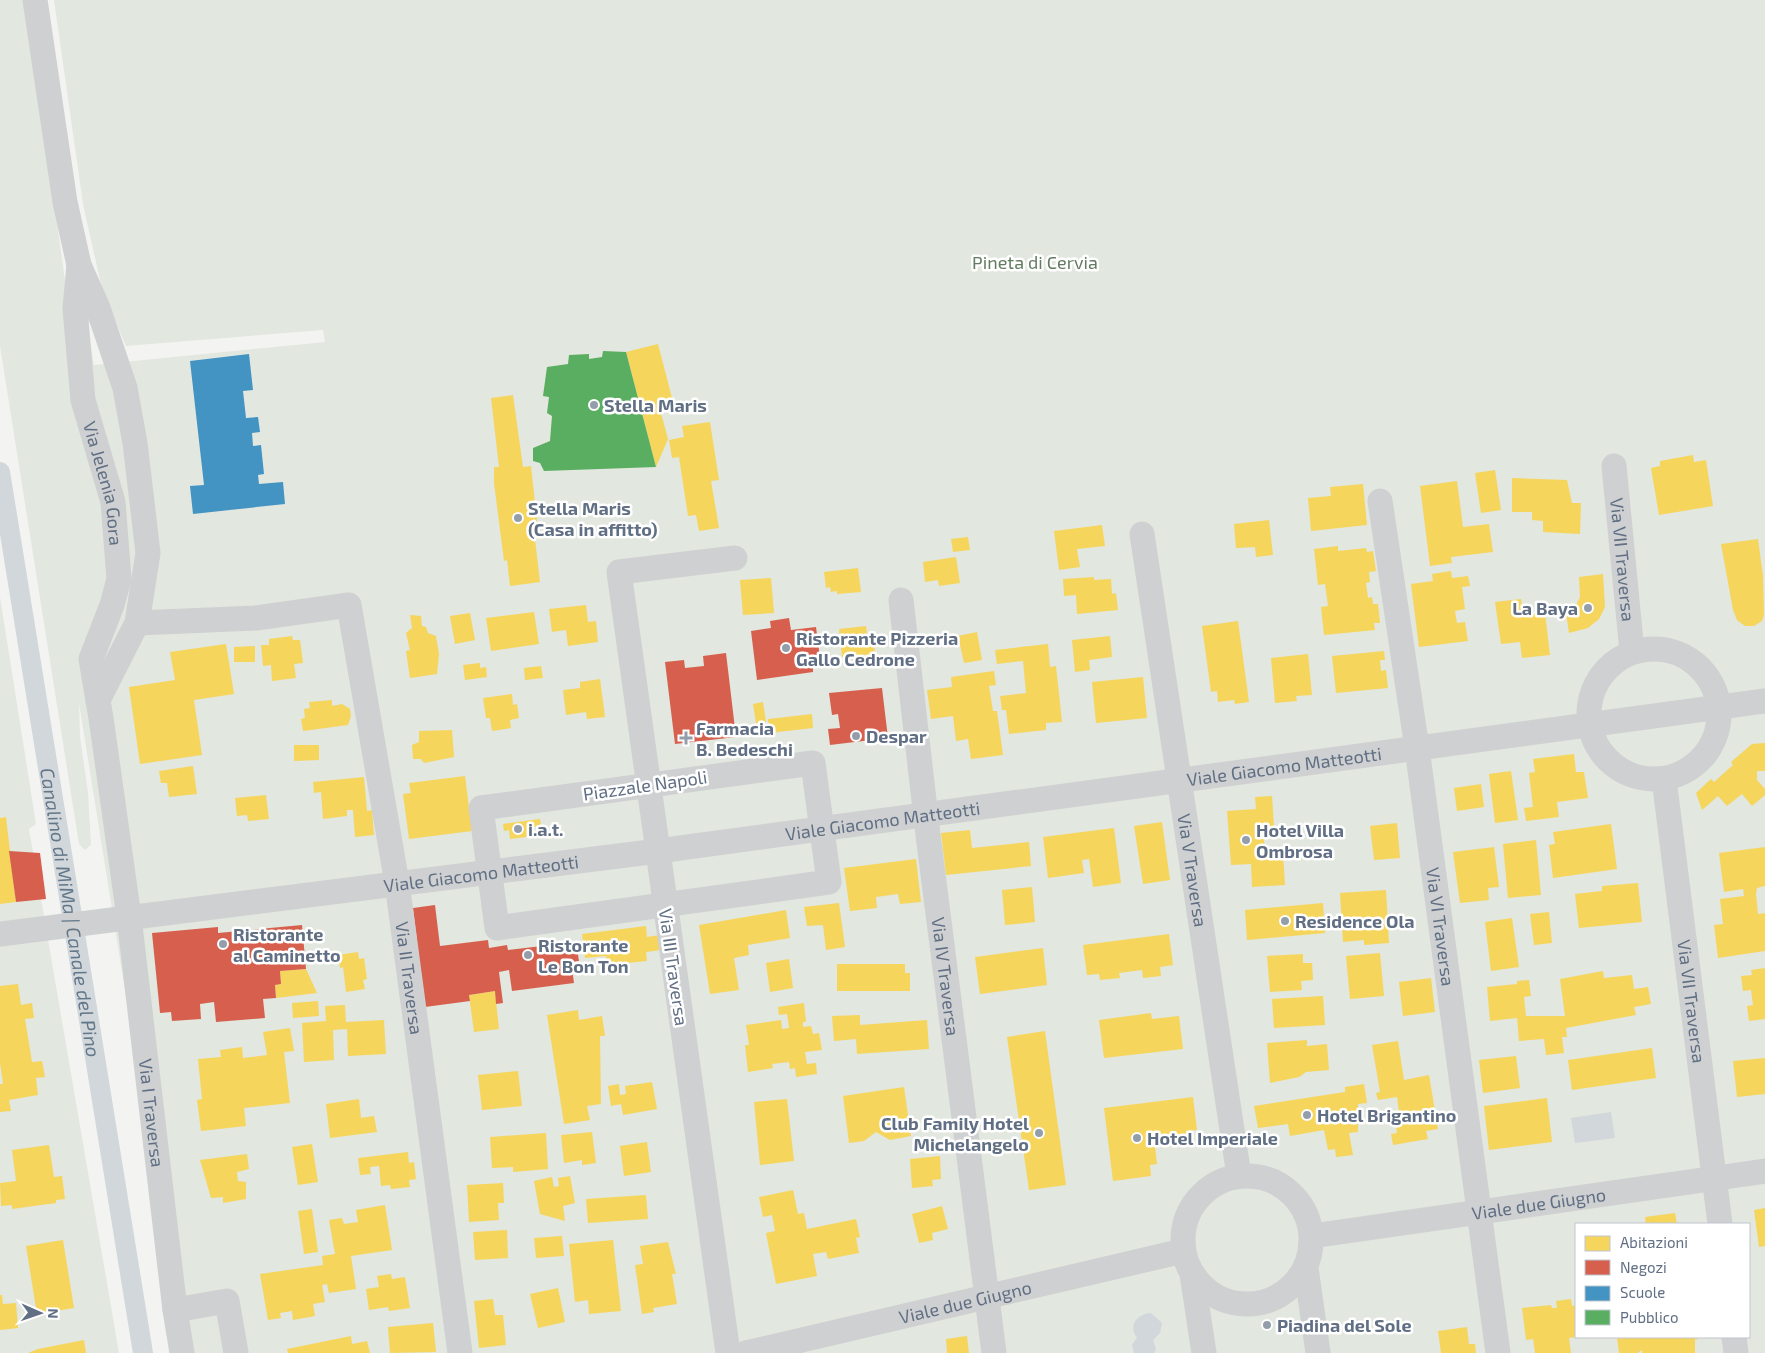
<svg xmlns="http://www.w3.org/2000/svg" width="1765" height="1353" font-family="'Exo 2',sans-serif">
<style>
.green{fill:#e2e7df;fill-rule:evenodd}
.water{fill:#d1d7db}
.homes{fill:#f6d55c}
.shops{fill:#d6604d}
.schools{fill:#4393c3}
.public{fill:#5aae61}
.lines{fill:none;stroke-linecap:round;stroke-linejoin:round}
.canal{stroke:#d1d7db;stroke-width:20}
.minor{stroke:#cfd0d1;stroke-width:25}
.poi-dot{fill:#949eaa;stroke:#fff;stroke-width:2}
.labels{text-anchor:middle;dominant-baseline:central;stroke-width:5;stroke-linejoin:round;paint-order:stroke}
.park-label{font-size:18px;fill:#627b61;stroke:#fff}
.poi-label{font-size:18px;font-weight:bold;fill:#616f84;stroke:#fff;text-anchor:start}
.street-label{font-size:18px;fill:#616f84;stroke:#fff}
.water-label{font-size:19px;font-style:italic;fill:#627789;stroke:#fff}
</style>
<rect width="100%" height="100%" fill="#f3f4f1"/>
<g class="green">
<path d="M0 0H26L68 302 85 304 97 323 87 322 94 365 325 342 323 330 126 346 102 289 83 204 54 0H1765V1353H183L79 703 80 736 88 793 91 845 85 850 79 844 0 346ZM1576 1224H1749V1337H1576Z"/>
<polygon points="0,597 36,824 29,829 119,1353 0,1353"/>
</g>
<g class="water">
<polygon points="1611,1112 1615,1138 1575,1143 1571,1118"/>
<path d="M1151 1313 1162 1323 1160 1333 1153 1340 1156 1349 1154 1353H1134L1132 1345 1137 1338C1128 1325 1137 1314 1151 1313Z"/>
</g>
<g class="homes">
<polygon points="658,344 672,398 658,402 668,439 656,467 626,352"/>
<polygon points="513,395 523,467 531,466 539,539 535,539 540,582 510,586 507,560 504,561 494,483 494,467 499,467 491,398"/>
<polygon points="710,422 719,480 711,481 719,528 699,531 696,515 688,516 679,457 672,458 669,440 684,437 682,426"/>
<polygon points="1693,455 1694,462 1706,460 1713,506 1659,515 1651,468 1660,466 1660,461"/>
<polygon points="1495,470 1501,510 1481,513 1475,473"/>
<polygon points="1512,478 1567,480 1572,503 1581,503 1580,534 1543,532 1543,521 1532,520 1532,512 1512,512"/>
<polygon points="1457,481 1463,527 1489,524 1493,552 1451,557 1452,563 1430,566 1420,486"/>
<polygon points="1363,484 1367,525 1311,531 1308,498 1331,496 1330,487"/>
<polygon points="1269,520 1273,555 1256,557 1255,547 1236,548 1234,524"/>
<polygon points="1102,525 1105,546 1077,549 1080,567 1059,570 1054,531"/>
<polygon points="968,537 970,550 953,552 951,539"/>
<polygon points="1758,539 1763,576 1764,615 1762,621 1754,626 1745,626 1737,620 1733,610 1721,544"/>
<polygon points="1338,546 1338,551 1366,548 1367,552 1373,551 1376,571 1369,572 1370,582 1366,583 1368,598 1372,597 1373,604 1378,604 1380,623 1374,623 1375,630 1324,635 1321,607 1328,606 1325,584 1318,585 1314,549"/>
<polygon points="956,557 960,583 939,586 938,580 925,582 923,562"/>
<polygon points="858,568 861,592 837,594 837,591 831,592 830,587 826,588 824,572"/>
<polygon points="1451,571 1452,578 1468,576 1470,586 1462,587 1465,609 1455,611 1457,623 1465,622 1468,641 1419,647 1411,584 1433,581 1432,574"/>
<polygon points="1603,574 1605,607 1599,619 1588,628 1569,633 1566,613 1576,605 1580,597 1579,577"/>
<polygon points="1094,577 1094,580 1111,579 1112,594 1116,593 1118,610 1077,614 1076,595 1064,596 1063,579"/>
<polygon points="771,578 774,613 743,615 740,580"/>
<polygon points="1521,599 1523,615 1545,613 1550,655 1522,658 1520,642 1501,644 1495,602"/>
<polygon points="586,605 588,622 596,621 598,642 568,646 566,630 552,632 549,609"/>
<polygon points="534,612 539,644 491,651 486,618"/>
<polygon points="470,613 475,640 455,644 450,616"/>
<polygon points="410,615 421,616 422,626 426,627 428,633 436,636 439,654 437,674 410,678 406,651 410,650 406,633 412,628"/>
<polygon points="1238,621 1249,702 1235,704 1234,700 1218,702 1217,691 1211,692 1202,626"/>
<polygon points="866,626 868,640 874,639 875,654 842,657 839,629"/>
<polygon points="977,632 982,660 964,663 958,636"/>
<polygon points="292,636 293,640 300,640 303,663 294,664 296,678 272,681 271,665 263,666 261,645 269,645 269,639"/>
<polygon points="1110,636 1112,657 1089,660 1090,670 1075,672 1072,640"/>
<polygon points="226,644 234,694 194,700 202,755 140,764 129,687 175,680 170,652"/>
<polygon points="1048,644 1050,667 1056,666 1062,722 1046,723 1046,730 1009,734 1006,710 1002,710 1000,696 1026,693 1023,661 997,664 995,650"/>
<polygon points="255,646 255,662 234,662 234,647"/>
<polygon points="1384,651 1385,660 1380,660 1381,671 1386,670 1388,688 1336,693 1332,656"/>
<polygon points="1308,654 1312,695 1296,696 1297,701 1275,703 1271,658"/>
<polygon points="480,663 480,668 486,667 487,677 465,680 463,665"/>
<polygon points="541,666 543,678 525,680 524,668"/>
<polygon points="994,671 996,685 989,686 993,711 997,711 1003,755 971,759 968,739 956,741 953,716 931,719 927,690 952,687 951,677"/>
<polygon points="1143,677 1147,718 1096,723 1092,682"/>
<polygon points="600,679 605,717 587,719 586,712 566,715 563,690 580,688 580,682"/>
<polygon points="512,694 513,705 517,704 519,718 510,720 511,728 492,731 490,718 486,718 483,698"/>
<polygon points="332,700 332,706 342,704 350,709 351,716 348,725 303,731 301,719 305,718 304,709 310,708 309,702"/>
<polygon points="763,702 766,722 756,724 753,704"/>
<polygon points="812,714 813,728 769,733 768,719"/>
<polygon points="452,730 454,757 424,763 421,759 413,759 412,745 419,742 419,731"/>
<polygon points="1765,743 1765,771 1757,771 1757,780 1765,789 1765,795 1752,806 1742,794 1727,806 1718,796 1702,810 1696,793 1711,779 1714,782 1733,765 1731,762 1752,744"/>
<polygon points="294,745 319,745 319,760 294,761"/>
<polygon points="1574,754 1576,772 1584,772 1588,798 1557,802 1559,817 1526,821 1524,808 1533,807 1529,773 1535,772 1533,759"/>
<polygon points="193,766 197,794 169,797 167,783 161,783 159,771"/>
<polygon points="1511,771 1518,820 1495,823 1489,774"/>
<polygon points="465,776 472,831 409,839 403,794 411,793 409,783"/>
<polygon points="364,777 367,811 372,810 374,835 355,837 353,810 347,810 347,816 323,819 321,792 314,793 313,782"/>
<polygon points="1481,784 1484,807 1457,811 1454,788"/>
<polygon points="266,795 269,819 248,821 247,815 237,816 235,798"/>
<polygon points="1272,796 1274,826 1263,827 1265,854 1283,853 1285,885 1252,887 1251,864 1231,865 1227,811 1256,809 1255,797"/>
<polygon points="6,817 16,902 0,904 0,818"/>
<polygon points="540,819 541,826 533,827 534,836 510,839 509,830 504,831 503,824"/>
<polygon points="1162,822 1170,880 1143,884 1134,826"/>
<polygon points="1397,823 1400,858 1374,860 1370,826"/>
<polygon points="1611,824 1617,869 1553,878 1549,845 1555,844 1553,832"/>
<polygon points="1114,828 1121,883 1093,887 1089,859 1082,860 1084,873 1048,878 1043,837"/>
<polygon points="970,830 972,848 1029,842 1031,866 946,875 941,833"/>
<polygon points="1536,840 1541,895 1508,898 1503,844"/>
<polygon points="1494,847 1499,887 1488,888 1489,900 1460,903 1453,852"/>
<polygon points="1765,847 1765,886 1757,888 1756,894 1758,914 1765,913 1765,951 1718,958 1714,925 1723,924 1720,899 1744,896 1743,889 1724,892 1719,853"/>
<polygon points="916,859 921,902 900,904 898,894 876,897 877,908 850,911 844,868"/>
<polygon points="1638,883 1642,922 1579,928 1575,894 1602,891 1602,886"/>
<polygon points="1032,887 1035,922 1005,925 1002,890"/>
<polygon points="1386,890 1389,943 1364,945 1364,940 1343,942 1340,893"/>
<polygon points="839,903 845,947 826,950 823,925 807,926 804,907"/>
<polygon points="1323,903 1325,933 1247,940 1245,910"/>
<polygon points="786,910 790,938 748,945 749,955 734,958 739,990 710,994 699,925"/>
<polygon points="1549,912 1552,943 1534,945 1530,914"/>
<polygon points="1512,918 1519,967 1491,971 1485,922"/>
<polygon points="646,926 647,937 660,935 661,950 646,952 647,961 607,965 606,956 585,958 582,934"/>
<polygon points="1169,934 1173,965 1160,967 1161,976 1143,978 1142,970 1119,973 1120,978 1100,980 1099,974 1087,975 1083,945"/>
<polygon points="1043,948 1047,985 980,994 975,957"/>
<polygon points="358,952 359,959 364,958 367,979 363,980 365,989 346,992 343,967 340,968 338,955"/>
<polygon points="1380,953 1384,996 1350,999 1346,956"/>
<polygon points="1303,954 1303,963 1312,963 1313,980 1301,981 1302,990 1270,992 1267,956"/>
<polygon points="789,959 793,988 770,992 766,963"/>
<polygon points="837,964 905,964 905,973 910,973 910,991 837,991"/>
<polygon points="1765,968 1765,1019 1749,1021 1747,1006 1753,1005 1751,990 1743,991 1741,976 1752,975 1751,970"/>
<polygon points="306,969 317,993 276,998 275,985 281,984 280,971"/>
<polygon points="1603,971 1604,978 1632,975 1634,989 1648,987 1651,1004 1634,1007 1636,1015 1566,1028 1567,1037 1562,1037 1564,1053 1546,1055 1544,1039 1519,1041 1517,1018 1490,1021 1487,987 1517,984 1517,981 1529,980 1531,996 1524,997 1526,1016 1565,1016 1560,979"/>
<polygon points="1431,978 1435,1012 1403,1016 1399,982"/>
<polygon points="18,984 21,1005 32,1003 34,1018 25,1019 32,1062 42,1061 45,1077 36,1078 38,1095 9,1100 11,1111 0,1112 0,1084 3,1084 0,1063 0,986"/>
<polygon points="495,991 499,1029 474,1032 469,995"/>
<polygon points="1323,996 1325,1025 1274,1028 1272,999"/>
<polygon points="318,1001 319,1016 293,1018 292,1003"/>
<polygon points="804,1003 806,1022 803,1022 803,1027 811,1026 813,1034 819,1033 822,1050 805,1052 807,1064 816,1063 817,1074 796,1077 795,1068 790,1069 789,1062 772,1064 773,1068 748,1072 745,1045 749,1045 746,1025 781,1020 782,1029 789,1028 787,1014 779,1015 778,1007"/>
<polygon points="345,1005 346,1022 384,1020 386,1054 348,1056 347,1029 333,1030 334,1060 304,1062 302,1023 326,1021 325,1006"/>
<polygon points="578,1010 579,1020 602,1016 605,1036 600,1036 601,1104 587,1106 590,1120 564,1124 547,1015"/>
<polygon points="1151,1013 1152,1019 1179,1016 1183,1049 1104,1058 1099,1020"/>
<polygon points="860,1015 860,1025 927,1020 929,1049 857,1054 856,1039 834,1041 832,1016"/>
<polygon points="290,1028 294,1051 284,1052 290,1103 244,1108 246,1126 201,1131 197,1100 202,1099 198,1059 221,1057 220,1050 242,1047 243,1058 267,1055 263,1032"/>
<polygon points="1045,1031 1066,1185 1029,1190 1007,1037"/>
<polygon points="1307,1040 1307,1046 1327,1044 1329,1070 1306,1072 1299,1077 1270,1083 1267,1043"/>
<polygon points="1398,1041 1404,1080 1429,1075 1438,1129 1426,1131 1428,1139 1393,1145 1391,1134 1397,1133 1395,1120 1400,1119 1397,1097 1378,1100 1376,1093 1380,1092 1372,1045"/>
<polygon points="1652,1048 1656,1078 1572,1090 1568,1060"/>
<polygon points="1516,1056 1520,1088 1483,1093 1479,1060"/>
<polygon points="1765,1058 1765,1094 1737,1097 1733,1061"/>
<polygon points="518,1071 522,1106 482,1110 478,1075"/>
<polygon points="652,1082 657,1109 623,1115 621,1104 611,1106 608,1086 619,1084 620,1095 626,1094 625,1086"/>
<polygon points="1364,1084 1367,1103 1358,1104 1358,1132 1349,1133 1353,1155 1336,1157 1335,1149 1328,1150 1324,1130 1290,1136 1288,1124 1258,1128 1254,1106 1345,1092 1345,1087"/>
<polygon points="904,1087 911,1136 890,1140 876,1132 864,1141 849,1143 843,1096"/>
<polygon points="1193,1097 1197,1130 1186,1131 1187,1136 1147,1141 1147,1147 1155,1146 1157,1164 1150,1165 1151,1176 1113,1181 1104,1108"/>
<polygon points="1547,1098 1552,1142 1489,1150 1484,1106"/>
<polygon points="359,1099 361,1118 374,1116 377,1132 330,1138 326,1104"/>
<polygon points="787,1099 794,1161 760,1165 754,1102"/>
<polygon points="592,1132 596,1163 582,1165 582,1160 564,1163 561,1135"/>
<polygon points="546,1133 548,1169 513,1172 513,1167 492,1168 490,1137"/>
<polygon points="647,1142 651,1172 624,1176 620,1146"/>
<polygon points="312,1144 318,1182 298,1185 292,1147"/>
<polygon points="49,1145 54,1177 62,1176 65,1199 56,1200 56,1203 12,1209 12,1205 1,1206 0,1183 16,1181 12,1150"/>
<polygon points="408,1152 409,1163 414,1162 416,1179 409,1180 410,1187 391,1189 390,1185 381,1186 379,1166 370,1167 371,1174 360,1175 358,1158"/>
<polygon points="247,1154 249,1169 237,1172 238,1181 246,1182 246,1199 223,1203 223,1197 211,1198 200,1160"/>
<polygon points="940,1156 941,1179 932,1180 933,1186 912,1188 910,1159"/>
<polygon points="570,1176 575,1203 563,1206 565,1221 540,1214 534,1181 552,1177 554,1187 559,1186 558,1178"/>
<polygon points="503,1183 504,1203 498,1203 499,1220 469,1222 467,1185"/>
<polygon points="793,1190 798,1214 804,1213 807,1229 856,1219 860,1237 856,1238 859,1253 828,1259 826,1252 813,1254 817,1276 776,1284 766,1233 775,1231 772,1215 763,1217 759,1197"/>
<polygon points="646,1195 648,1219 588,1223 586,1199"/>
<polygon points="385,1205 392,1250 351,1256 356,1289 329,1293 327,1284 322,1285 325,1302 313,1304 315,1316 293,1320 292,1311 280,1313 281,1318 268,1320 260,1274 323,1265 322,1256 335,1254 329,1220 342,1218 344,1224 358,1222 356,1210"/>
<polygon points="942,1206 948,1229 932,1233 933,1240 919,1243 912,1214"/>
<polygon points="1765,1208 1765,1246 1759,1247 1754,1210"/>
<polygon points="312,1209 318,1252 304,1254 298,1211"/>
<polygon points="1675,1213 1677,1224 1646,1224 1645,1217"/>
<polygon points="507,1230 508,1258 475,1260 473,1232"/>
<polygon points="562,1236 564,1256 536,1258 534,1238"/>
<polygon points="63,1240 74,1308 37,1314 26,1246"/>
<polygon points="613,1240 621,1311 589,1314 588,1300 575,1302 569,1244"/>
<polygon points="668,1242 676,1274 672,1274 677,1304 653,1308 654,1312 642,1314 635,1265 643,1264 640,1246"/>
<polygon points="391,1274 392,1279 405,1277 410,1308 389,1311 388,1307 369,1310 366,1289 379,1287 377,1276"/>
<polygon points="558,1288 565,1322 538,1328 530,1294"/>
<polygon points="0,1295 2,1295 3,1304 16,1303 18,1328 0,1330"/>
<polygon points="493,1299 495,1315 503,1315 506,1345 479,1348 474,1301"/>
<polygon points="1571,1299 1572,1306 1576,1305 1576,1337 1569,1338 1571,1353 1535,1353 1533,1339 1526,1340 1522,1308 1551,1305 1552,1308 1557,1308 1556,1301"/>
<polygon points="433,1323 436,1352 390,1353 388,1327"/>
<polygon points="1467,1327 1469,1344 1475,1344 1476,1353 1441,1353 1438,1331"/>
<polygon points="351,1336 352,1344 367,1341 370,1353 288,1353 287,1349"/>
<polygon points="967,1336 969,1353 947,1353 946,1339"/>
<polygon points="1617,1337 1697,1337 1697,1340 1695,1339 1695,1353 1642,1353 1642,1350 1638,1353 1619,1353"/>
<polygon points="84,1340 86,1353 28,1353 38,1349"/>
</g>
<g class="shops">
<polygon points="789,618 791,630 816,627 821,665 813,666 813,672 757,680 751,631 771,628 770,621"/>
<polygon points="726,653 736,737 675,744 665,662 684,660 685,668 704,666 703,656"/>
<polygon points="882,688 888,738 830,745 828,729 840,728 838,714 832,715 829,693"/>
<polygon points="9,851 40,853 46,899 16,902"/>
<polygon points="435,905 440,946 488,940 489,948 507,945 508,950 576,942 579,961 571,962 574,983 512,991 509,970 499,972 503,1003 496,1004 495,991 469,995 470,1001 425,1007 413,908"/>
<polygon points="302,925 306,969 280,971 281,984 275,985 276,998 263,999 265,1018 216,1022 214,1002 200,1004 201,1019 172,1021 171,1012 160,1013 152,933 218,927 218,933"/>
</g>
<polygon class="schools" points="249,354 253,390 243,391 246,418 258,417 260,432 252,433 253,446 261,445 264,474 258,475 259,484 283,482 285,504 193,514 190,486 204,485 190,361"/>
<polygon class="public" points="603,351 626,352 656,467 544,471 540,463 533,461 533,448 550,441 552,416 547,413 549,397 543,396 547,367 568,364 569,355 589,354 589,359 602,357"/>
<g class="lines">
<path class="canal" id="s1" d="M0 472 143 1353"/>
<g class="minor">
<polyline points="35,0 65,202 79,265 98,308 125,388 135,443 148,553 137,623 98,700"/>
<path id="s2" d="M79 265 75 309 83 400 113 502 119 579 112 605 91 659 101 718 129 917 175 1310 182 1353"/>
<path id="s3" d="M1614 466 1632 652"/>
<path id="s4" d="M1380 501 1417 748 1498 1353"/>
<path id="s5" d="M1142 534 1239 1176"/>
<path id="s6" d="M901 600 928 835 994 1353"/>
<path id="s7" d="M137 623 256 618 349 605 397 883 460 1353"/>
<circle cx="1654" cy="714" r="65"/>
<polygon points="813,763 829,882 497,928 481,808"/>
<path id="s8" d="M1664 779 1720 1224"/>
<path id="s9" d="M0 934 658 851 1765 701"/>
<circle cx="1247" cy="1240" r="64"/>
<path id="s10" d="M1312 1236 1765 1171"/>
<polyline points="1306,1268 1318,1353"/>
<polyline points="1192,1274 1204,1353"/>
<polyline points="175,1310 227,1301 236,1353"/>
<polyline points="1734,1337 1736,1353"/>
<polyline points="728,1353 619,572 735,558"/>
<path id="s11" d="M746 1353 1183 1251"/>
</g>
</g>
<g class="poi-dot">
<circle cx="594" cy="405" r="5"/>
<circle cx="518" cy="518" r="5"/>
<circle cx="1588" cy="608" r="5"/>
<circle cx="786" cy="648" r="5"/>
<circle cx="856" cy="736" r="5"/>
<path d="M683.5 730.5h5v5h5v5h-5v5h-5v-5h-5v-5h5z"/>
<circle cx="518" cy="829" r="5"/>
<circle cx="1246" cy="840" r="5"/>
<circle cx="1285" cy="921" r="5"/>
<circle cx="223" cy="944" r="5"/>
<circle cx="528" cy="955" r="5"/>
<circle cx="1307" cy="1115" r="5"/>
<circle cx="1039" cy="1133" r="5"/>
<circle cx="1137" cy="1138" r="5"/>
<circle cx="1267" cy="1325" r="5"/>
</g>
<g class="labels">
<g class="park-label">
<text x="1035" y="262">Pineta di Cervia</text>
</g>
<g class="poi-label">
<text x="604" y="405">Stella Maris</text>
<text x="528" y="508">Stella Maris<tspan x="528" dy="21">(Casa in affitto)</tspan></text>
<text x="1578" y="608" text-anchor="end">La Baya</text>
<text x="796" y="638">Ristorante Pizzeria<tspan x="796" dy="21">Gallo Cedrone</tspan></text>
<text x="696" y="728">Farmacia<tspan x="696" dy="21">B. Bedeschi</tspan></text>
<text x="866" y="736">Despar</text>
<text x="528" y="829">i.a.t.</text>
<text x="1256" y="830">Hotel Villa<tspan x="1256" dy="21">Ombrosa</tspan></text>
<text x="1295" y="921">Residence Ola</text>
<text x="233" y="934">Ristorante<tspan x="233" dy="21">al Caminetto</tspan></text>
<text x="538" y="945">Ristorante<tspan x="538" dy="21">Le Bon Ton</tspan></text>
<text x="1317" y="1115">Hotel Brigantino</text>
<text x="1029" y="1123" text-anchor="end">Club Family Hotel<tspan x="1029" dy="21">Michelangelo</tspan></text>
<text x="1147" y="1138">Hotel Imperiale</text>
<text x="1277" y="1325">Piadina del Sole</text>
</g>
<g class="street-label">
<text stroke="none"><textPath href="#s2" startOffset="222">Via Jelenia Gora</textPath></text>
<text stroke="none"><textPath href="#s3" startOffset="94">Via VII Traversa</textPath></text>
<text stroke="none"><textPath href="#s9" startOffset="1295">Viale Giacomo Matteotti</textPath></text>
<text transform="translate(645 785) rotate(-8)">Piazzale Napoli</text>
<text stroke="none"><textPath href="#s9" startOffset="890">Viale Giacomo Matteotti</textPath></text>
<text stroke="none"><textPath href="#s5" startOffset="340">Via V Traversa</textPath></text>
<text stroke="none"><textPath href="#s9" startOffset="485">Viale Giacomo Matteotti</textPath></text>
<text stroke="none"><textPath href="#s4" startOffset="430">Via VI Traversa</textPath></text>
<text transform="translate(674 967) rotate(82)">Via III Traversa</text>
<text stroke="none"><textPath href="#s6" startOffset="379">Via IV Traversa</textPath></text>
<text stroke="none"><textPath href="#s7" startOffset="591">Via II Traversa</textPath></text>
<text stroke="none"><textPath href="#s8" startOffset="224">Via VII Traversa</textPath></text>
<text stroke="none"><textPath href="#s2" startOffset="862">Via I Traversa</textPath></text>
<text stroke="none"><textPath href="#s10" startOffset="229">Viale due Giugno</textPath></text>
<text stroke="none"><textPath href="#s11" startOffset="225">Viale due Giugno</textPath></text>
</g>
<g class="water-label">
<text stroke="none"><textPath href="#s1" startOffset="446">Canalino di MiMa | Canale del Pino</textPath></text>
</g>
</g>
<rect x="1575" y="1223" width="175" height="115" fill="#ffffff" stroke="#c0c5ce"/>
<rect x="1585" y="1236" width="25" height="15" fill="#f6d55c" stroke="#c0c5ce"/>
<text x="1620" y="1248" font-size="15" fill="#616f84">Abitazioni</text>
<rect x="1585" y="1260" width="25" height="15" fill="#d6604d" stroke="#c0c5ce"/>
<text x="1620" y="1273" font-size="15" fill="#616f84">Negozi</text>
<rect x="1585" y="1286" width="25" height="15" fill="#4393c3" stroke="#c0c5ce"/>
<text x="1620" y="1298" font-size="15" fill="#616f84">Scuole</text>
<rect x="1585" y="1310" width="25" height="15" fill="#5aae61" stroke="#c0c5ce"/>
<text x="1620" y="1323" font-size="15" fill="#616f84">Pubblico</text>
<g transform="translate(40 1313) rotate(92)" stroke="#ffffff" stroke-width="4" paint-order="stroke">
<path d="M0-4L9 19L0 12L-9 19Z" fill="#616f84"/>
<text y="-8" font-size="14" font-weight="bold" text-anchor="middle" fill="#616f84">N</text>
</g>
</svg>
